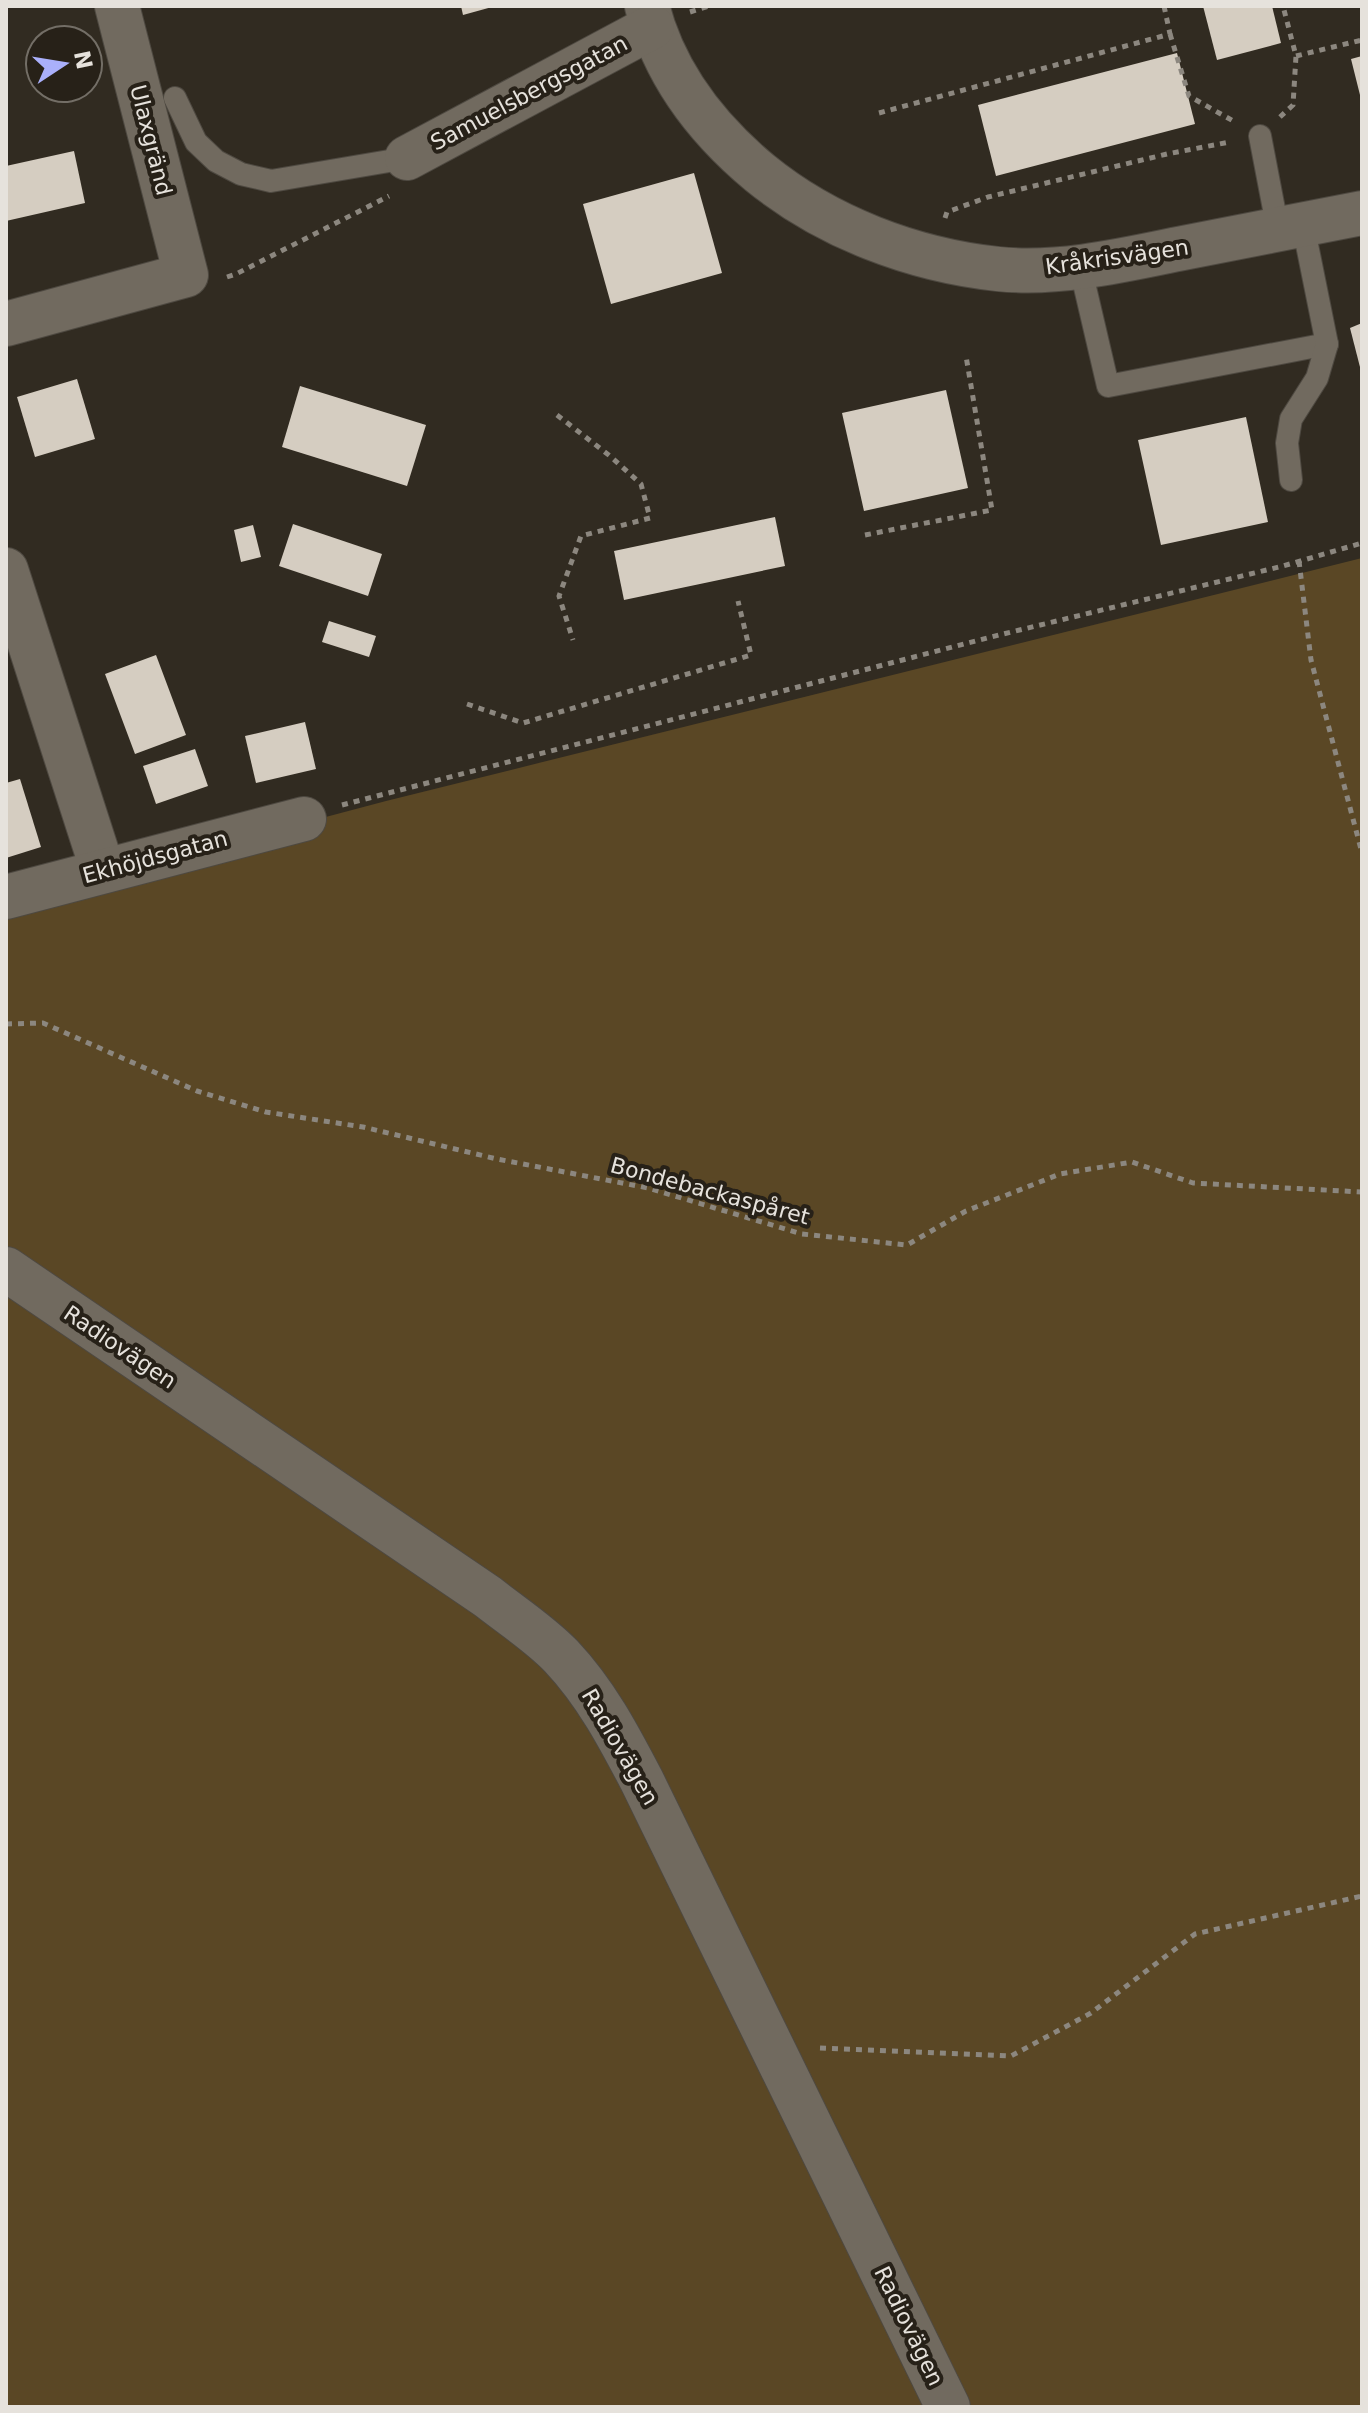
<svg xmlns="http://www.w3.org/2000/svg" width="1368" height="2413" font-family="'DejaVu Sans',sans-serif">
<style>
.green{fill:#5a4725}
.building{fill:#d5cdc1}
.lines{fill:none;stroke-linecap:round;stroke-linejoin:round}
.lane-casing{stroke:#4e4941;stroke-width:24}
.street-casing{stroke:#4e4941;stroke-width:46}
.path{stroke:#8c877f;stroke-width:5;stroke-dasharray:6 6;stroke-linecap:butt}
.lane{stroke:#716a5f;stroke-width:22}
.street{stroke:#716a5f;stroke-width:44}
.labels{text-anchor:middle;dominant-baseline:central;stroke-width:8;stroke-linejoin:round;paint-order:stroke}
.street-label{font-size:22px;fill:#e6e2dc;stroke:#272118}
</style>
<rect width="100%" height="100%" fill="#312b21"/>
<polygon class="green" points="1362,558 1362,2407 6,2407 6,902 386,801"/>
<g class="building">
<polygon points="461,6 492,6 492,7 463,15"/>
<polygon points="1203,6 1272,6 1281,43 1217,60"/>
<polygon points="1177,53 1195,124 996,176 978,105"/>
<polygon points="1362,56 1362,99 1361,99 1351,59"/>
<polygon points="74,151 85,203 6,221 6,166"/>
<polygon points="694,173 722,273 611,304 583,204"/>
<polygon points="1362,323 1362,371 1361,371 1350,328"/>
<polygon points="77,379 95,439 35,457 17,397"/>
<polygon points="300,386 426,425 407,486 282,447"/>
<polygon points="946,390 968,488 864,511 842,413"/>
<polygon points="1246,417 1268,522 1161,545 1138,440"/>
<polygon points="775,517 785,566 624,600 614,551"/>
<polygon points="293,524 382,554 368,596 279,566"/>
<polygon points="253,525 261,557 241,562 234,530"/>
<polygon points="329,621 376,636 369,657 322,642"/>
<polygon points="156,655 186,735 135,754 105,674"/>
<polygon points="305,722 316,769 256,783 245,736"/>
<polygon points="195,749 208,786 156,804 143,766"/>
<polygon points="20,779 41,847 6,858 6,783"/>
</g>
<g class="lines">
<defs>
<g id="lane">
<polyline points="175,98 196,142 216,161 241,174 271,181 407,158"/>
<polyline points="1260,136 1278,230"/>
<polyline points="1080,266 1108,386 1327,344"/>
<polyline points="1291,480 1287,443 1291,419 1317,378 1327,344 1303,225"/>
</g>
<g id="street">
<path d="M647 6C664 73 707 129 760 173 826 227 913 260 998 269 1058 275 1120 261 1178 249 1239 237 1301 225 1362 213"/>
<polyline points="407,158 652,27"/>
<polyline points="6,324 186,275 117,6"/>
<polyline points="6,570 103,871"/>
<polyline points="6,897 304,819"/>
<path d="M6 1269 488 1597C512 1616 540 1634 561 1656 596 1693 619 1737 642 1781L948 2407"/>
</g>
</defs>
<use href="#lane" class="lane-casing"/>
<use href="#street" class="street-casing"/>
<g class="path">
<polyline points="690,12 709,6"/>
<polyline points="1170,34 1189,96 1235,122"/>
<polyline points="1296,56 1362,40"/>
<polyline points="879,113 1170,34 1164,6"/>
<polyline points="1280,117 1293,105 1296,56 1283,6"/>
<polyline points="945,218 947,212 988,197 1167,154 1230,142"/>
<polyline points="227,277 236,274 389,196"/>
<polyline points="557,415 610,456 641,484 650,518 581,536 559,596 573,640"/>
<polyline points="865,535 992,510 966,356"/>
<polyline points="1299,561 1311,660 1362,853"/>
<polyline points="467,704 523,723 751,655 738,601"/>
<polyline points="342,805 999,635 1283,566 1362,543"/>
<polyline points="6,1024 43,1023 197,1091 266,1112 363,1127 497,1159 648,1188 802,1234 907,1245 966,1211 1060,1174 1132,1162 1193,1183 1362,1192"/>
<polyline points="820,2048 1011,2056 1091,2013 1195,1934 1362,1896"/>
</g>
<use href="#lane" class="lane"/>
<use href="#street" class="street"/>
</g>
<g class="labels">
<g class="street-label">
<text transform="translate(529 93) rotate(-28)">Samuelsbergsgatan</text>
<text transform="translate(151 140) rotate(76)">Ulaxgränd</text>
<text transform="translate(1117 257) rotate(-8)">Kråkrisvägen</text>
<text transform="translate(155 857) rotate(-15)">Ekhöjdsgatan</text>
<text transform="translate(710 1191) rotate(15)">Bondebackaspåret</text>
<text transform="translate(120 1347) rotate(34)">Radiovägen</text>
<text transform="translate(620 1747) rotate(60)">Radiovägen</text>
<text transform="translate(909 2326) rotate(64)">Radiovägen</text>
</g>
</g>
<rect width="1368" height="2413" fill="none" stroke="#e6e2dc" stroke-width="16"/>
<g transform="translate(64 64) rotate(78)"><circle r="38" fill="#272118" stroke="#736e66" stroke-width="2"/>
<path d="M0-6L14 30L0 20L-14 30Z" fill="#aab0fb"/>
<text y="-12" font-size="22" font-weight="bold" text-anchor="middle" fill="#e6e2dc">N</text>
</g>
</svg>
